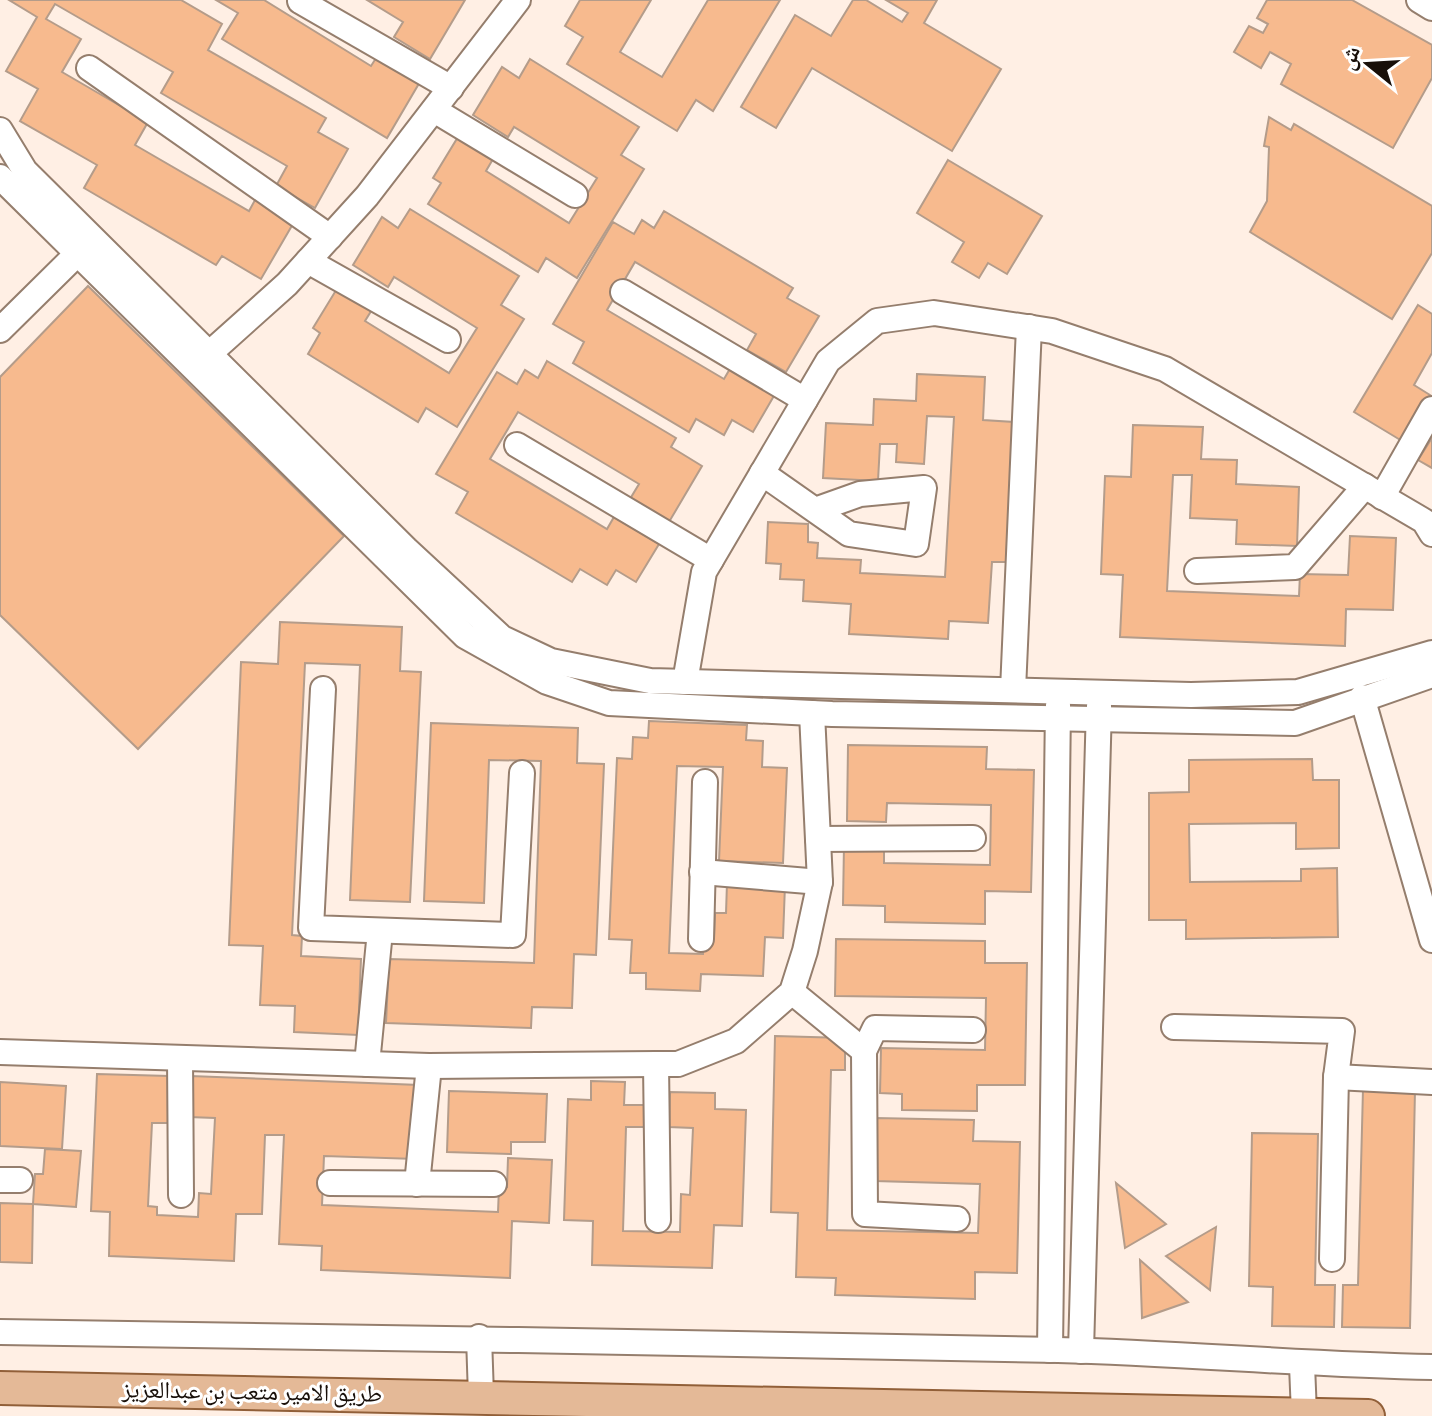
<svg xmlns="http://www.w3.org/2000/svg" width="1432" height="1416" font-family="'Sofia Sans Condensed','Noto Naskh Arabic',sans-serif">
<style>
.building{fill:#f7ba8e;stroke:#b49c8a;stroke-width:2}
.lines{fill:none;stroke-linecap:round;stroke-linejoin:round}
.minor-casing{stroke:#957e6d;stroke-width:28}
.major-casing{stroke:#915f38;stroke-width:36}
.minor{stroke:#fff;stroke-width:24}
.major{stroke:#e4b997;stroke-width:32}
.labels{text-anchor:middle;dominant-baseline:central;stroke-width:6;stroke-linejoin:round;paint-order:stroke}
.street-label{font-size:24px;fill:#180f09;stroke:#fff}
</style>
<rect width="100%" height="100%" fill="#ffefe4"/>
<g class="building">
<polygon points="9,0 181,0 222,24 208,50 326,118 318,132 348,149 315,208 276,186 287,166 161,93 173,72 55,4 46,19 81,39 62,72 148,122 135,145 249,211 255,200 294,222 261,279 222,256 216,265 84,188 97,165 20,121 38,89 6,71 37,17"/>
<polygon points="216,0 264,0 371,66 378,55 421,80 387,138 222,39 238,13"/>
<polygon points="367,0 465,0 430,59 394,37 403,22"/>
<polygon points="580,0 651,0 620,52 662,77 708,0 780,0 713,111 696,100 677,131 567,64 583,37 565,26"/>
<polygon points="853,0 866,0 902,22 908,13 886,0 937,0 924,23 1001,69 952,151 812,68 776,128 741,107 795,15 831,36"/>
<polygon points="1267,0 1352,0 1432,45 1432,78 1393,148 1281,84 1291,64 1270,52 1261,68 1234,52 1249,26 1263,33 1268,24 1257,18"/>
<polygon points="530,59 639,127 621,155 644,169 577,278 546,258 538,272 428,204 441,183 433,178 458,137 493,159 486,171 569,223 597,178 514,127 508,137 473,115 502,67 519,78"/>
<polygon points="1269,117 1291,130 1294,124 1432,206 1432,253 1392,319 1250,232 1267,201 1269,147 1264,146"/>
<polygon points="948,160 1042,216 1007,274 988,263 979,278 952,262 964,242 917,213"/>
<polygon points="410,209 519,276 501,305 524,319 457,427 426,408 418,422 308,354 320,333 313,328 338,287 373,308 365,321 449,373 477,328 394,277 388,287 353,265 382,217 398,228"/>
<polygon points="664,211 793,288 787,298 819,316 786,372 747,350 756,334 635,262 607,310 724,379 731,367 775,394 753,432 732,420 724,435 696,419 689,432 573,363 584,342 553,324 613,222 634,234 642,220 654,228"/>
<polygon points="88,286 344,536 138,749 0,615 0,377"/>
<polygon points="1418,305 1432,314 1432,353 1414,385 1430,395 1402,441 1354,412"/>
<polygon points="547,361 676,438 671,447 702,466 669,522 630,499 639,484 518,412 490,459 607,529 614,517 659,544 636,582 616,570 607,585 580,569 572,582 456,513 468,492 436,474 497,372 517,384 525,370 538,378"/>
<polygon points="917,374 985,377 983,420 1014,422 1006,562 992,562 988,623 949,621 948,639 849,634 851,604 803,601 804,580 780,579 781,564 766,563 768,522 808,524 808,542 818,543 817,558 861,560 860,573 945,577 954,417 927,416 924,464 896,462 897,444 880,444 878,481 823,478 826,423 873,425 874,399 916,401"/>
<polygon points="1133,425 1203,427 1201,459 1237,460 1236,484 1299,487 1297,546 1236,544 1237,520 1190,518 1192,475 1173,475 1167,591 1299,596 1300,574 1348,575 1350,536 1396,538 1393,610 1346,609 1345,646 1120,637 1123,575 1101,574 1105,476 1131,477"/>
<polygon points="1432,438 1432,468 1418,460"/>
<polygon points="280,622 402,627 400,671 421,672 410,902 350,900 360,665 305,663 292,935 302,936 301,956 361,959 358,1035 294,1032 295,1006 260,1005 263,946 229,945 241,662 278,664"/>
<polygon points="649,721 747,725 746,740 763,741 762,767 787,768 783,863 719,861 723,767 677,766 669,953 703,954 704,937 714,938 715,913 726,913 727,883 785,885 783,938 765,937 763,976 701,974 700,991 646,989 646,973 630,973 632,940 609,939 617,758 632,759 633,737 648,738"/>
<polygon points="431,723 578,728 577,763 604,764 596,955 574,954 572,1008 532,1007 531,1028 386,1023 389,959 534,963 541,761 489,760 484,903 424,901"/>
<polygon points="848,745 987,747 986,769 1034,770 1031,892 985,891 985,924 885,922 885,906 843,905 844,845 884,846 884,863 990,865 991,805 887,803 886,822 847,821"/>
<polygon points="1312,759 1313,780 1339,780 1339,848 1296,849 1296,823 1189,824 1190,882 1301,881 1301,869 1337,868 1338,937 1186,939 1186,920 1149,920 1149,793 1189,792 1189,760"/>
<polygon points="836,939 985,941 985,963 1027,963 1025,1085 977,1085 977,1111 902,1110 902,1094 880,1093 881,1048 985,1050 986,998 835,996"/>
<polygon points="775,1036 845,1038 845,1070 831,1070 827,1230 978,1233 980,1184 875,1181 876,1118 974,1120 973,1141 1020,1142 1017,1273 975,1272 975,1299 835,1295 836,1278 796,1277 798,1213 771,1212"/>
<polygon points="97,1074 169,1076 168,1123 152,1123 148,1206 157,1207 157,1215 198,1217 199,1193 211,1194 215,1118 189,1117 191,1076 419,1085 416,1159 324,1156 322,1205 498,1212 499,1187 507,1187 508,1158 552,1160 549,1223 512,1221 510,1278 321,1270 322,1246 279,1244 284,1135 265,1135 262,1214 236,1214 234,1261 109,1256 110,1212 91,1211"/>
<polygon points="591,1081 625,1082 624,1105 647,1105 646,1127 626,1127 623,1231 680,1232 681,1194 690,1195 693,1128 669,1127 670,1092 715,1093 715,1109 746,1110 742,1226 714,1225 712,1268 592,1265 593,1221 564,1220 568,1099 591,1100"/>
<polygon points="0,1082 66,1086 62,1149 0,1146"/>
<polygon points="1363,1089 1415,1090 1410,1328 1342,1327 1343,1285 1358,1285"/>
<polygon points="449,1091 547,1094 545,1142 511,1142 511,1154 447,1152"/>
<polygon points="1252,1133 1318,1134 1315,1285 1335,1285 1334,1327 1272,1326 1273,1287 1249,1286"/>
<polygon points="45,1149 81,1151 76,1207 33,1204 35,1174 43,1174"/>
<polygon points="1116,1183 1166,1224 1125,1248"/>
<polygon points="0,1203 33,1204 32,1263 0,1262"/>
<polygon points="1216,1227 1210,1290 1166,1256"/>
<polygon points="1140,1260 1188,1302 1142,1318"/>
</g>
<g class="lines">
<defs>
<g id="minor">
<polyline points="1419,0 1432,8"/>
<polyline points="300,1 451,88"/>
<polyline points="89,68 330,237"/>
<polyline points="434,110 575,195"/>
<polyline points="0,130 25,171 406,549 502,638 551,661 650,681 1191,695 1298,692 1432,653"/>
<polyline points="0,177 465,636 547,682 609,703 832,714 1295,723 1432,675"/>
<polyline points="308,261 448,340"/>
<polyline points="623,292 805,400"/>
<polyline points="0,330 78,253"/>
<polyline points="210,353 287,284 367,196 518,0"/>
<polyline points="517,445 711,560"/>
<polyline points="762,473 849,534 916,544 924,488 860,494 815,510"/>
<polyline points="1382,497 1432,409"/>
<polyline points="1197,571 1295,567 1365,486"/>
<polyline points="685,682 704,572 828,361 877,321 934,313 1052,331 1165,369 1424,521 1432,534"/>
<polyline points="323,689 311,928 513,935 522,773"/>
<polyline points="1013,690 1029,327"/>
<polyline points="1362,697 1432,940"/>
<polyline points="818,839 973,838"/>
<polyline points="702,872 820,882"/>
<polyline points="701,939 705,782"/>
<polyline points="792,992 864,1051 865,1214 957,1219"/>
<polyline points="1174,1027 1342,1031 1336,1077 1332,1259"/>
<polyline points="864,1051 875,1028 973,1030"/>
<polyline points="0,1052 429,1066 656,1064 678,1064 736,1041 792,992 805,951 820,882 812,713"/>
<polyline points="180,1058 181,1195"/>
<polyline points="367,1064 380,931"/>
<polyline points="656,1064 658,1220"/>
<polyline points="1336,1077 1432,1082"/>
<polyline points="0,1180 20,1180"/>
<polyline points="330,1183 494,1184"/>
<polyline points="417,1184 429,1066"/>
<path d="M0 1332C353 1336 705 1344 1058 1350 1183 1353 1307 1365 1432 1367"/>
<polyline points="479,1337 481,1396"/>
<polyline points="1050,1350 1058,706"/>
<polyline points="1081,1351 1099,706"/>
<polyline points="1302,1365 1304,1414"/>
</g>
<polyline id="major" points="0,1388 1368,1416"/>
</defs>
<use href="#minor" class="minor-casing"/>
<use href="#major" class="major-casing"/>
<use href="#minor" class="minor"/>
<use href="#major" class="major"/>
</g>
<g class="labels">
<g class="street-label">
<text transform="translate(252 1392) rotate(1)">طريق الامير متعب بن عبدالعزيز</text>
</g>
</g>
<g transform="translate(1368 64) rotate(288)" stroke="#ffffff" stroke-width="6" paint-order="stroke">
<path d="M0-6L14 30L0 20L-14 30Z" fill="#180f09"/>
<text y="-12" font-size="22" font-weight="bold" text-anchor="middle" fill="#180f09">ش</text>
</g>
</svg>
